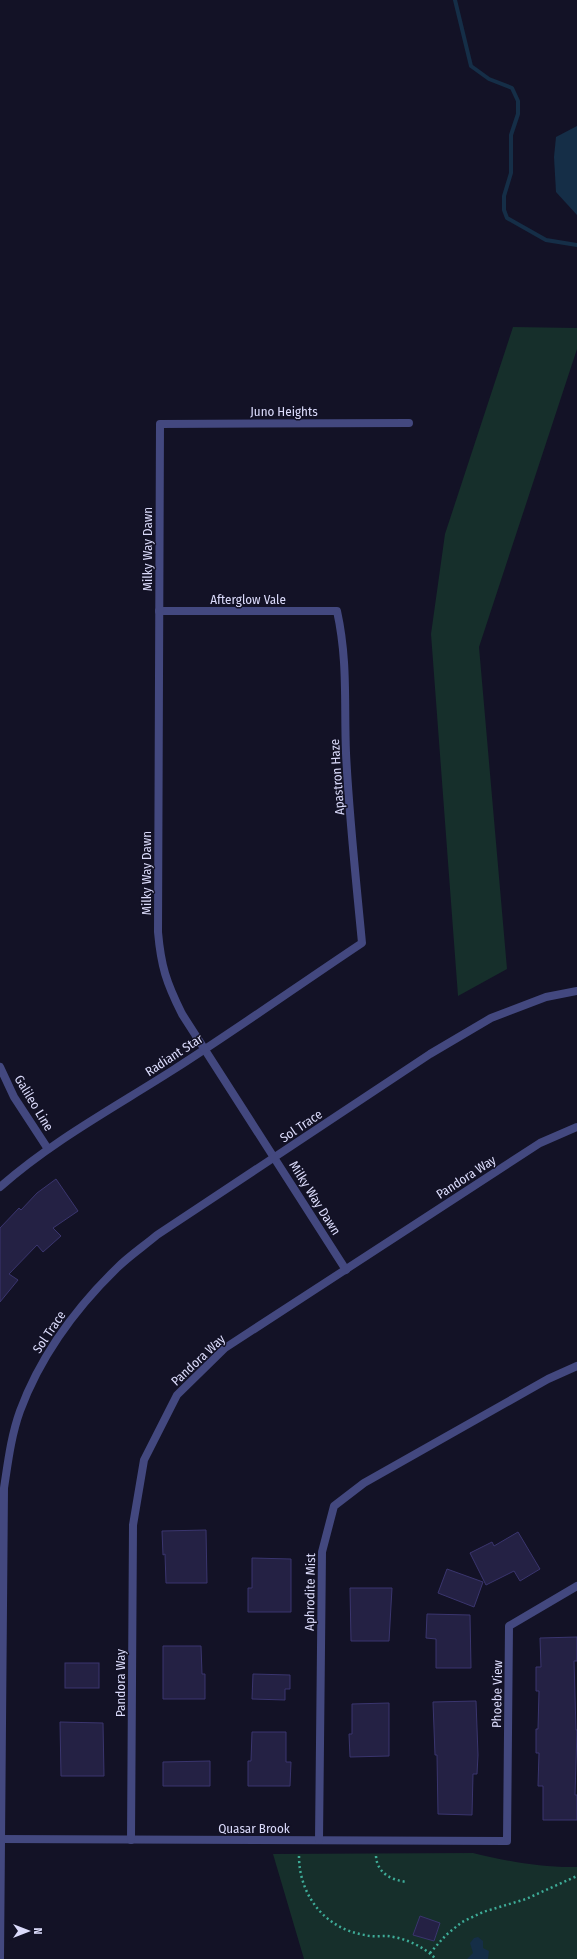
<svg xmlns="http://www.w3.org/2000/svg" width="577" height="1959" font-family="'Fira Sans Condensed',sans-serif">
<style>
.green{fill:#162f2b}
.water{fill:#152e47}
.lines{fill:none;stroke-linecap:round;stroke-linejoin:round}
.stream{stroke:#152e47;stroke-width:4}
.building{fill:#242144;stroke:#3a356e}
.path{stroke:#3eac98;stroke-width:2.5;stroke-dasharray:2 3;stroke-linecap:butt}
.minor{stroke:#43487f;stroke-width:8}
.labels{text-anchor:middle;dominant-baseline:central;stroke-width:3;stroke-linejoin:round;paint-order:stroke}
.street-label{font-size:13px;fill:#dbdbfb;stroke:#131226}
</style>
<rect width="100%" height="100%" fill="#131226"/>
<g class="green">
<polygon points="513,327 577,328 577,349 479,647 507,969 458,996 431,634 445,534"/>
<path d="M473 1853C506 1861 543 1868 577 1867V1959H304L273 1854Z"/>
</g>
<g class="water">
<polygon points="577,126 577,215 556,192 554,157 556,137"/>
<polygon points="478,1937 483,1941 483,1948 489,1951 488,1959 467,1959 473,1953 470,1943 474,1938"/>
</g>
<g class="lines">
<polyline class="stream" points="455,0 471,66 489,79 512,88 518,101 518,114 511,135 511,173 504,196 504,210 507,218 546,240 577,245"/>
</g>
<g class="building">
<polygon points="56,1179 78,1211 53,1228 61,1236 43,1252 37,1245 9,1274 18,1280 0,1302 0,1228 19,1208 21,1210 37,1193"/>
<polygon points="206,1530 207,1583 166,1583 165,1554 163,1555 162,1531"/>
<polygon points="518,1532 540,1569 520,1581 514,1571 486,1585 470,1553 492,1542 494,1546"/>
<polygon points="252,1558 291,1559 291,1612 248,1612 248,1588 252,1588"/>
<polygon points="447,1569 483,1582 474,1607 438,1593"/>
<polygon points="350,1588 392,1588 389,1641 351,1641"/>
<polygon points="427,1614 470,1615 471,1668 436,1668 436,1639 426,1638"/>
<polygon points="577,1637 577,1661 574,1661 576,1730 577,1730 575,1795 577,1795 577,1820 543,1820 543,1786 538,1786 539,1753 536,1753 536,1729 538,1729 539,1691 536,1691 536,1667 541,1667 540,1638"/>
<polygon points="163,1646 201,1646 202,1674 205,1674 205,1699 163,1699"/>
<rect x="65" y="1663" width="34" height="25"/>
<polygon points="253,1674 290,1675 290,1689 285,1689 285,1700 252,1699"/>
<polygon points="476,1701 478,1755 477,1774 473,1774 472,1815 438,1814 437,1755 435,1755 433,1702"/>
<polygon points="389,1703 389,1756 350,1757 349,1734 352,1734 352,1704"/>
<polygon points="60,1722 103,1723 104,1776 61,1776"/>
<polygon points="252,1732 286,1732 286,1762 291,1762 290,1786 248,1786 248,1761 251,1761"/>
<polygon points="210,1761 210,1786 163,1786 163,1762"/>
<polygon points="420,1916 440,1923 434,1941 413,1935"/>
</g>
<g class="lines">
<g class="path">
<path d="M299 1856C299 1895 325 1929 365 1935 372 1937 380 1936 387 1936 405 1938 423 1946 436 1959"/>
<path d="M376 1856C377 1873 391 1880 407 1882"/>
<polyline points="430,1953 446,1935 462,1922 483,1912 526,1899 577,1876"/>
</g>
<g class="minor">
<polyline points="0,1067 14,1097 48,1149"/>
<path d="M0 1187C52 1141 115 1107 173 1070 237 1029 299 985 362 943 356 879 349 816 346 753 344 703 348 661 337 611H159"/>
<path d="M346 1270 182 1014C166 982 161 966 158 932L160 424 409 423"/>
<polyline points="0,1839 507,1841 509,1626 577,1586"/>
<polyline points="131,1840 133,1525 144,1460 177,1395 225,1348 540,1143 577,1127"/>
<polyline points="319,1840 322,1552 334,1506 364,1483 548,1379 577,1366"/>
<path d="M0 1959 4 1488C8 1462 11 1436 20 1411 40 1357 76 1308 117 1268 129 1256 144 1246 157 1235L430 1054 491 1018 546 997 577 991"/>
</g>
</g>
<g class="labels">
<g class="street-label">
<text x="284" y="411">Juno Heights</text>
<text transform="translate(147 549) rotate(-90)">Milky Way Dawn</text>
<text x="248" y="599">Afterglow Vale</text>
<text transform="translate(337 777) rotate(-94)">Apastron Haze</text>
<text transform="translate(146 873) rotate(-90)">Milky Way Dawn</text>
<text transform="translate(174 1055) rotate(-33)">Radiant Star</text>
<text transform="translate(34 1103) rotate(59)">Galileo Line</text>
<text transform="translate(301 1126) rotate(-34)">Sol Trace</text>
<text transform="translate(466 1177) rotate(-33)">Pandora Way</text>
<text transform="translate(315 1198) rotate(58)">Milky Way Dawn</text>
<text transform="translate(49 1332) rotate(-56)">Sol Trace</text>
<text transform="translate(198 1360) rotate(-43)">Pandora Way</text>
<text transform="translate(310 1592) rotate(-89)">Aphrodite Mist</text>
<text transform="translate(120 1683) rotate(-90)">Pandora Way</text>
<text transform="translate(497 1694) rotate(-89)">Phoebe View</text>
<text x="254" y="1828">Quasar Brook</text>
</g>
</g>
<g transform="translate(28 1931) rotate(90)" stroke="#131226" stroke-width="3" paint-order="stroke">
<path d="M0-3L7 15L0 10L-7 15Z" fill="#dbdbfb"/>
<text y="-6" font-size="11" font-weight="bold" text-anchor="middle" fill="#dbdbfb">N</text>
</g>
</svg>
